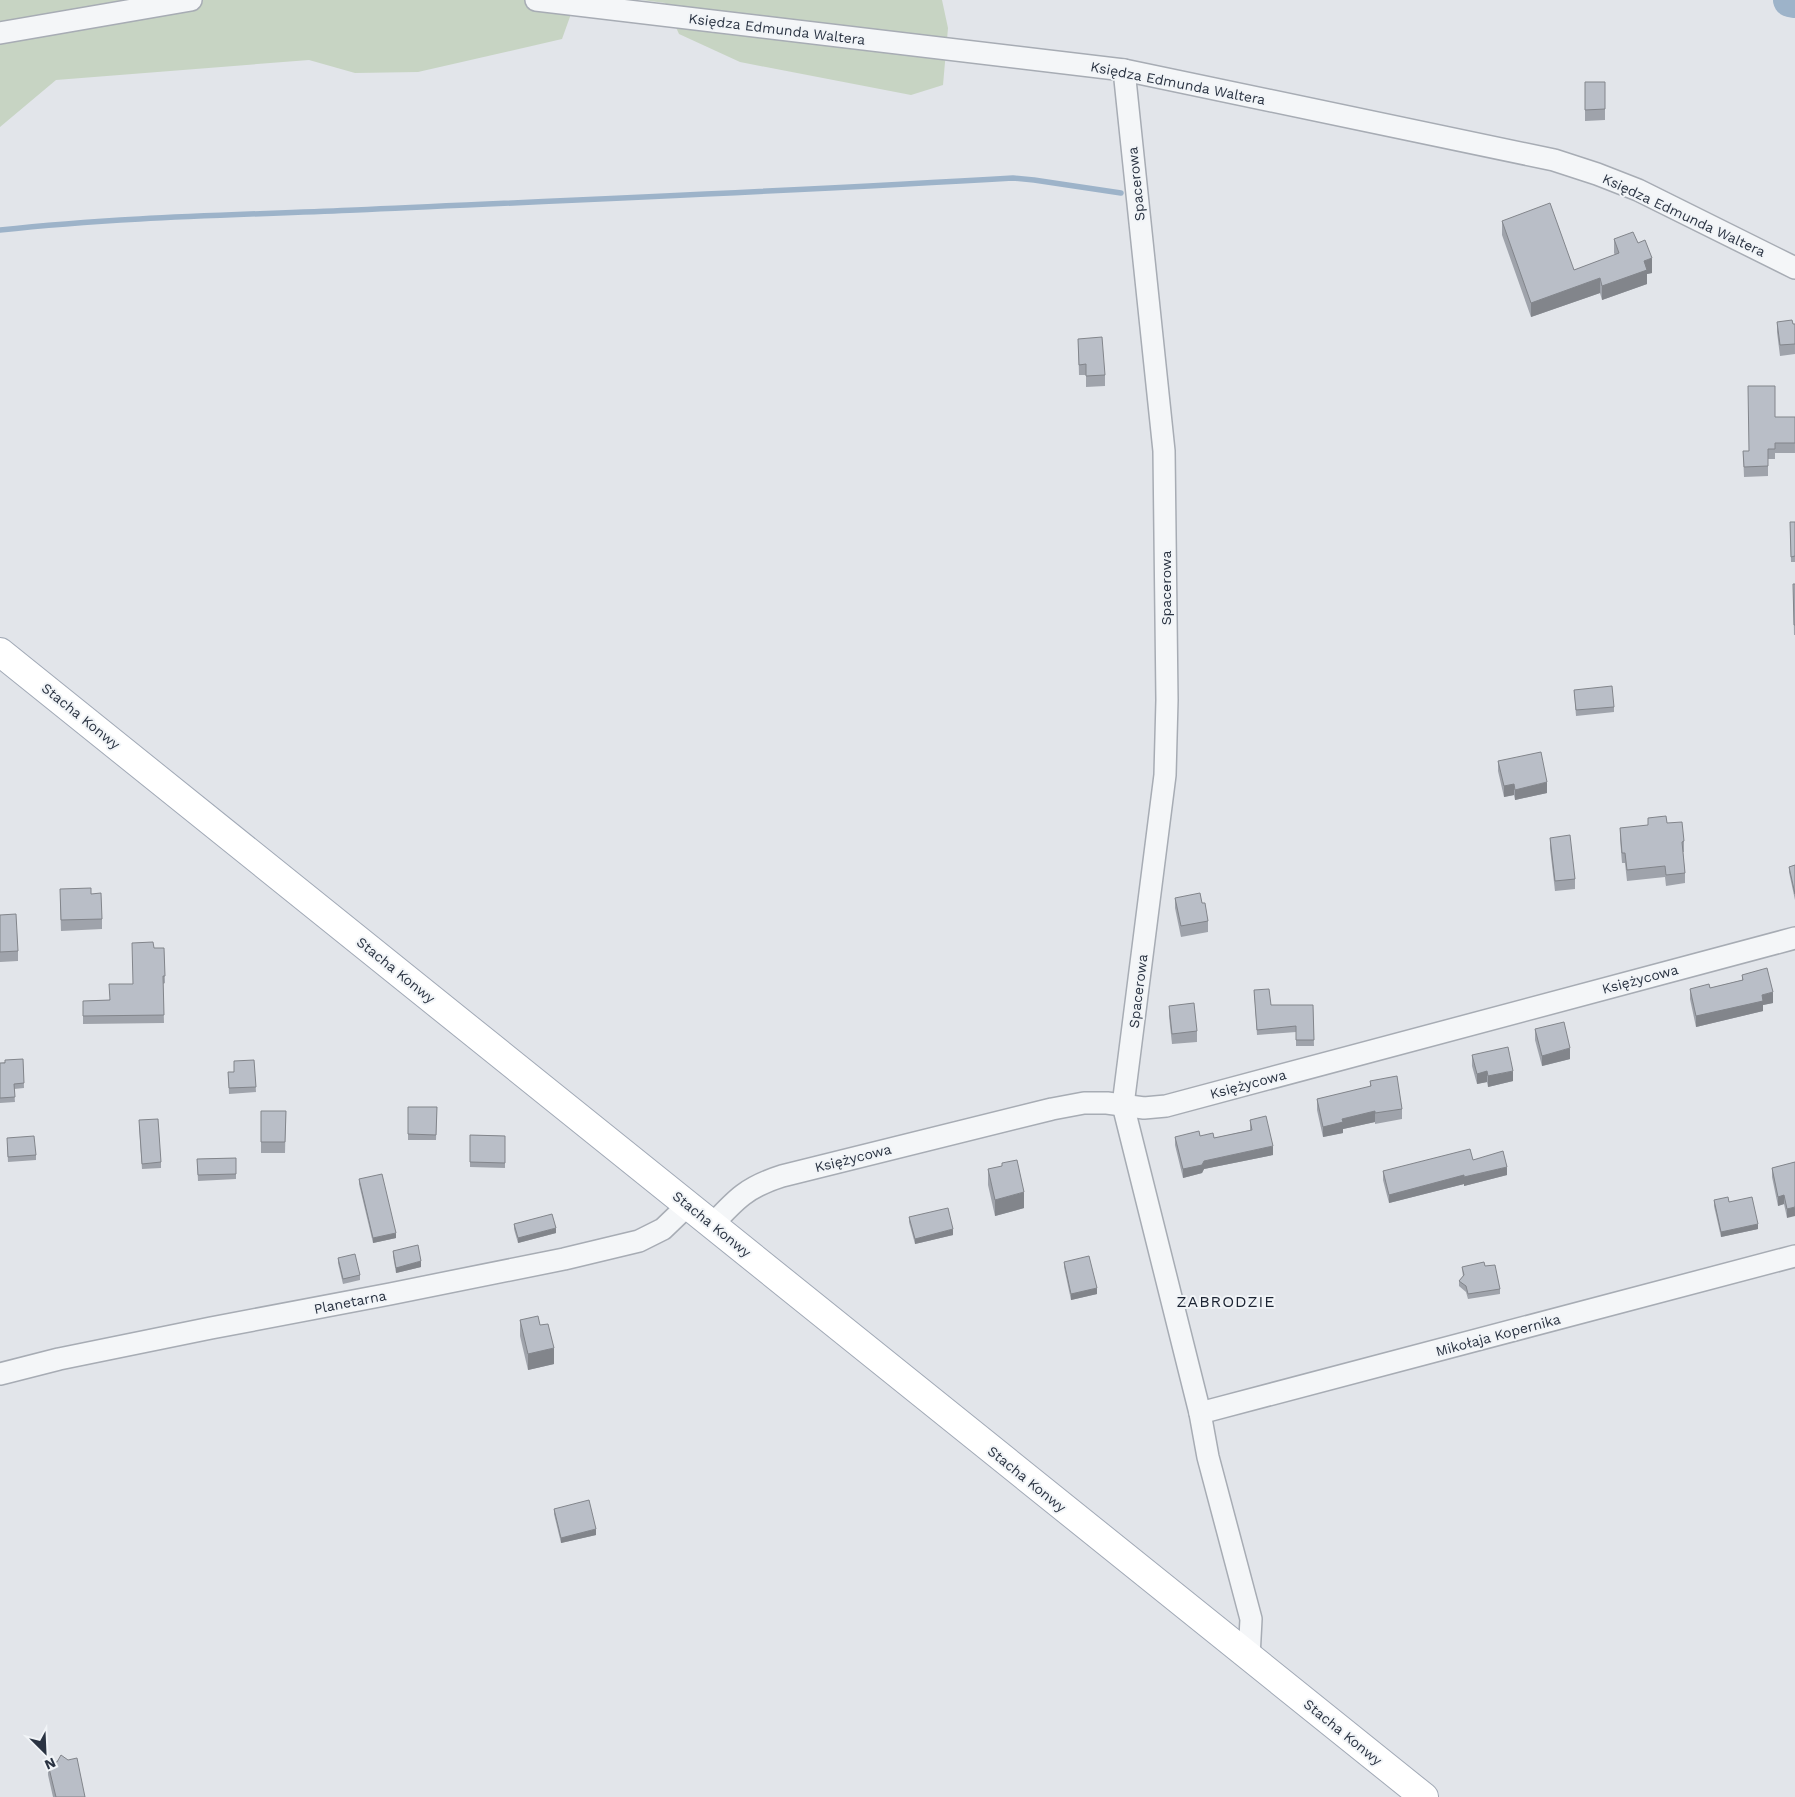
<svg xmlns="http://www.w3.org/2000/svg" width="1795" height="1797" font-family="'Work Sans',sans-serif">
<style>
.green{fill:#c7d4c3}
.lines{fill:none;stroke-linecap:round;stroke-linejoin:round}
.stream{stroke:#9db3c9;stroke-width:5.5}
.river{stroke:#9db3c9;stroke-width:34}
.street-casing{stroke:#a7acb4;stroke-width:24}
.primary-casing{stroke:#a1a9b6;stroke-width:30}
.street{stroke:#f4f6f8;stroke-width:21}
.primary{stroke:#fff;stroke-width:28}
.wall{fill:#9fa3ab}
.shaded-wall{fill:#82858b}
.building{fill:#b9bec7;stroke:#82858b}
.labels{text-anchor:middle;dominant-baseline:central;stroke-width:4;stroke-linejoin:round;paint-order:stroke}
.street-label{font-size:14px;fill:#2a3342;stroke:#f1f4f7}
.quarter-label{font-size:16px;letter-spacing:1px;fill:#1c2433;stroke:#f1f4f7}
</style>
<rect width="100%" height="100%" fill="#e2e5ea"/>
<g class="green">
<polygon points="0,0 576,0 562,39 418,72 355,73 309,60 56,80 0,127"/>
<polygon points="642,0 942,0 948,28 943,85 911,95 740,62 679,34 665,3"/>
</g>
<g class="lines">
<path class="stream" d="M0 230C118 217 237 215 356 210 575 200 794 191 1013 178L1034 180 1121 193"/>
<polyline class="river" points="1790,0 1795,1"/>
<defs>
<g id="street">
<polyline points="536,0 1124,70 1554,160 1597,174 1638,190 1795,268"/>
<polyline points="0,33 191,0"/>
<polyline points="1124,70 1164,451 1167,700 1165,775 1123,1105 1200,1413 1208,1457 1251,1619 1249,1657"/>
<path d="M712 1225C736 1199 747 1187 782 1176L1052 1109 1084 1103H1107L1144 1108 1166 1106 1795 938"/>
<polyline points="0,1374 59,1359 211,1328 390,1294 564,1259 639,1241 663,1229 688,1205"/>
<polyline points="1200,1413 1795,1256"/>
</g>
<polyline id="primary" points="0,652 1424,1797"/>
</defs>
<use href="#street" class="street-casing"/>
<use href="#primary" class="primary-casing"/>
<use href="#street" class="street"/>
<use href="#primary" class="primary"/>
</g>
<g class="wall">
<polygon points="1585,82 1605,82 1605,120 1585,121"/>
<polygon points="1502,221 1574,270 1615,255 1614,253 1614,239 1638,243 1652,273 1647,274 1647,284 1602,300 1600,293 1531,317 1502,235"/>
<polygon points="1777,322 1795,324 1795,354 1780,356 1777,332"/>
<polygon points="1078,339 1105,375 1105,386 1086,387 1086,375 1079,375"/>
<polygon points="1775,417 1795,417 1795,453 1775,453 1775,459 1768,459 1768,476 1744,477 1743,451 1749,451"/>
<polygon points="1790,522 1795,522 1795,562 1791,562"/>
<polygon points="1793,584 1795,584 1795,635 1794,635"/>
<polygon points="1574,690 1614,707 1614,712 1576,716"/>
<polygon points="1498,761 1547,793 1515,800 1514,795 1504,797 1498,771"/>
<polygon points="1648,818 1667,823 1684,841 1684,852 1683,852 1685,873 1685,883 1666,886 1665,877 1627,881 1625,863 1622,863 1620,839 1620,828 1648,826"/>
<polygon points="1550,838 1575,879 1575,889 1555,891 1550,848"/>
<polygon points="1795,865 1795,900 1789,872 1789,867"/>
<polygon points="91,894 102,919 102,929 61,931 60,900"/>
<polygon points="1175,898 1202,903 1208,921 1208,932 1181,937 1175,908"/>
<polygon points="0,915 18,951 18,961 0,962"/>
<polygon points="154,948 164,948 165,983 163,984 164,1023 83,1024 83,1001 109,1000 133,984"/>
<polygon points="1742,975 1773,1003 1763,1005 1763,1011 1696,1027 1690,999 1690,989 1710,988 1742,980"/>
<polygon points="1254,990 1271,1005 1313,1005 1314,1046 1296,1046 1296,1032 1257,1035"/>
<polygon points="1169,1006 1197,1031 1197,1042 1172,1044 1169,1016"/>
<polygon points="1535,1029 1570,1059 1542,1066 1535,1040"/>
<polygon points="1472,1055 1513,1081 1488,1087 1487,1082 1477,1084 1472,1066"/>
<polygon points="23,1059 24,1088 14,1089 15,1102 0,1103 0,1063"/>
<polygon points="254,1060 256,1092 229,1094 228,1072 234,1072"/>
<polygon points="1370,1081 1402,1109 1402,1119 1375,1124 1375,1122 1343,1129 1343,1133 1323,1137 1317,1110 1317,1099 1370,1087"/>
<polygon points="408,1107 437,1107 436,1140 408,1140"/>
<polygon points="261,1111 286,1111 285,1153 261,1153"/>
<polygon points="1250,1120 1273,1155 1204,1169 1202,1173 1183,1178 1175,1145 1175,1137 1200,1136 1214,1138 1250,1130"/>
<polygon points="139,1125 161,1162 161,1168 142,1169"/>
<polygon points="470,1135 505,1136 505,1168 470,1167"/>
<polygon points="7,1143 36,1155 36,1160 8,1162"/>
<polygon points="236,1158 236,1179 198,1181 197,1159"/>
<polygon points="1473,1160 1507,1175 1464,1186 1464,1184 1389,1203 1383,1180 1383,1171"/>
<polygon points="1795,1162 1787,1218 1784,1204 1778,1206 1772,1177 1772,1168"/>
<polygon points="1002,1163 1024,1208 995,1216 988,1185 988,1169 1002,1167"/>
<polygon points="359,1179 396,1238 373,1243 359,1184"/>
<polygon points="1714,1200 1729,1202 1758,1229 1721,1237 1714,1206"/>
<polygon points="909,1217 953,1235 915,1244 909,1222"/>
<polygon points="514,1224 556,1233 518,1243 514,1229"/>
<polygon points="393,1251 421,1267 396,1273 393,1256"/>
<polygon points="338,1258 360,1275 360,1280 343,1284 338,1263"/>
<polygon points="1064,1262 1097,1294 1071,1300 1064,1267"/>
<polygon points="1485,1266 1500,1289 1500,1294 1468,1299 1466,1292 1459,1286 1459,1281 1463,1277 1462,1267"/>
<polygon points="520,1320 540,1325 554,1364 528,1370 520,1336"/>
<polygon points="554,1509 596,1535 561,1543 554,1514"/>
<polygon points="68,1760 85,1797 53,1797 48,1775 48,1764"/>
</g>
<g class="shaded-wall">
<polygon points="1652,258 1652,273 1647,274 1647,284 1602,300 1602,286 1644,261"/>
<polygon points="1600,278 1600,293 1531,317 1531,303"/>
<polygon points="1547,782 1547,793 1515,800 1515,790"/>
<polygon points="1514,784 1514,795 1504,797 1504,786"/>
<polygon points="1773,992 1773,1003 1763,1005 1763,1011 1696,1027 1696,1016 1762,995"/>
<polygon points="1570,1048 1570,1059 1542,1066 1542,1056"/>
<polygon points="1487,1071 1487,1082 1477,1084 1477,1074"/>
<polygon points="1513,1071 1513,1081 1488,1087 1488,1076"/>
<polygon points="1375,1111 1375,1122 1343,1129 1343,1133 1323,1137 1323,1127 1342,1119"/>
<polygon points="1273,1146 1273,1155 1204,1169 1202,1173 1183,1178 1183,1169 1204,1161"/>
<polygon points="1507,1167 1507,1175 1464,1186 1464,1177"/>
<polygon points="1464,1175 1464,1184 1389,1203 1389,1195"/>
<polygon points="1024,1192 1024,1208 995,1216 995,1200"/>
<polygon points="1784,1195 1784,1204 1778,1206 1778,1197"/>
<polygon points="1795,1207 1795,1216 1787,1218 1787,1209"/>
<polygon points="1758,1224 1758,1229 1721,1237 1721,1232"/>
<polygon points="556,1228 556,1233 518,1243 518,1238"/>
<polygon points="953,1229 953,1235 915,1244 915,1239"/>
<polygon points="396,1233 396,1238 373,1243 373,1238"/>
<polygon points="421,1261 421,1267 396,1273 396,1268"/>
<polygon points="1097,1288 1097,1294 1071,1300 1071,1294"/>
<polygon points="554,1348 554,1364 528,1370 528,1354"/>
<polygon points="596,1529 596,1535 561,1543 561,1538"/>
</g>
<g class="building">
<polygon points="1585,82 1605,82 1605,109 1585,110"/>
<polygon points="1550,203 1574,270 1619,253 1614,239 1633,232 1638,243 1645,240 1652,258 1644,261 1647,270 1602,286 1600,278 1531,303 1502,221"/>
<polygon points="1792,320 1793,324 1795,324 1795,344 1780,345 1777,322"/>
<polygon points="1102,337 1105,375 1086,376 1086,364 1079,365 1078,339"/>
<polygon points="1748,386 1775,386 1775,417 1795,417 1795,443 1775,443 1775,449 1768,449 1768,466 1744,467 1743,451 1749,451"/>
<polygon points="1790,522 1795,522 1795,556 1791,557"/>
<polygon points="1793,584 1795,584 1795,625 1794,625"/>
<polygon points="1612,686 1614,707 1576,710 1574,690"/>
<polygon points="1541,752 1547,782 1515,790 1514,784 1504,786 1498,761"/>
<polygon points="1666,816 1667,823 1682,822 1684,841 1682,842 1685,873 1666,875 1665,866 1627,870 1625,853 1622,853 1620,828 1648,825 1648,818"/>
<polygon points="1570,835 1575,879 1555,881 1550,838"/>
<polygon points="1795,865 1795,894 1789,867"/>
<polygon points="91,888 91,894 101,893 102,919 61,920 60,889"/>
<polygon points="1200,893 1202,903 1205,903 1208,921 1181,926 1175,898"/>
<polygon points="16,914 18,951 0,952 0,915"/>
<polygon points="153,942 154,948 164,948 165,976 163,976 164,1015 83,1016 83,1001 110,1000 109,984 133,984 132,943"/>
<polygon points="1767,968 1773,992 1762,995 1763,1001 1696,1016 1690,989 1709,984 1710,988 1743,980 1742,975"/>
<polygon points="1269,989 1271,1005 1313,1005 1314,1040 1296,1040 1296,1026 1257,1030 1254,990"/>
<polygon points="1194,1003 1197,1031 1172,1034 1169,1006"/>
<polygon points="1564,1022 1570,1048 1542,1056 1535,1029"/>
<polygon points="1508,1047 1513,1071 1488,1076 1487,1071 1477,1074 1472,1055"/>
<polygon points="23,1059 24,1083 14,1084 15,1097 0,1098 0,1063 5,1063 5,1060"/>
<polygon points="254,1060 256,1087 229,1088 228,1072 234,1072 234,1061"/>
<polygon points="1397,1076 1402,1109 1375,1113 1375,1111 1342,1119 1343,1122 1323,1127 1317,1099 1371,1086 1370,1081"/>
<polygon points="408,1107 437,1107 436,1135 408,1134"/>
<polygon points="261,1111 286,1111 285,1142 261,1142"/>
<polygon points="1266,1116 1273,1146 1204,1161 1202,1165 1183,1169 1175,1137 1199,1131 1200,1136 1213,1133 1214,1138 1252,1130 1250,1120"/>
<polygon points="158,1119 161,1162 142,1164 139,1120"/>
<polygon points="470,1135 505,1136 505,1163 470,1162"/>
<polygon points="34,1136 36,1155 8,1157 7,1138"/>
<polygon points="1470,1149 1473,1160 1503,1151 1507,1167 1464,1177 1464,1175 1389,1195 1383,1171"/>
<polygon points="236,1158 236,1174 198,1175 197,1159"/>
<polygon points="1017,1160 1024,1192 995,1200 988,1169 1002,1166 1002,1163"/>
<polygon points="1795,1162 1795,1207 1787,1209 1784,1195 1778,1197 1772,1168"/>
<polygon points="382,1174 396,1233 373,1238 359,1179"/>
<polygon points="1728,1197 1729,1202 1752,1197 1758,1224 1721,1232 1714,1200"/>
<polygon points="948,1208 953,1229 915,1239 909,1217"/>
<polygon points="552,1214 556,1228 518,1238 514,1224"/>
<polygon points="418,1245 421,1261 396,1268 393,1251"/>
<polygon points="355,1254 360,1275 343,1279 338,1258"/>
<polygon points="1089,1256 1097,1288 1071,1294 1064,1262"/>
<polygon points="1484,1262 1485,1266 1495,1265 1500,1289 1468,1294 1466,1286 1459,1281 1464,1275 1462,1267"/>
<polygon points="538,1316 540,1325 548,1324 554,1348 528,1354 520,1320"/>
<polygon points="589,1500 596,1529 561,1538 554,1509"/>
<polygon points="61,1755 68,1760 77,1758 85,1797 56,1797 48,1764 57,1762"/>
</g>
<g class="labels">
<g class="street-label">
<text transform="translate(777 29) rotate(7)">Księdza Edmunda Waltera</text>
<text transform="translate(1178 83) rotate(11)">Księdza Edmunda Waltera</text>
<text transform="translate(1136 184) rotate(-96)">Spacerowa</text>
<text transform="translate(1684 215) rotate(25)">Księdza Edmunda Waltera</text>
<text transform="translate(1166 588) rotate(-90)">Spacerowa</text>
<text transform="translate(81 716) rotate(39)">Stacha Konwy</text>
<text transform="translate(396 970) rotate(39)">Stacha Konwy</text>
<text transform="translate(1640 979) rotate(-15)">Księżycowa</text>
<text transform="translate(1138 991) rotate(-83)">Spacerowa</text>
<text transform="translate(1248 1084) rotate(-15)">Księżycowa</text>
<text transform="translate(853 1158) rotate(-14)">Księżycowa</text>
<text transform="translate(712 1224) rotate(39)">Stacha Konwy</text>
<text transform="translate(350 1302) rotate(-11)">Planetarna</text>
<text transform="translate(1498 1335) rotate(-15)">Mikołaja Kopernika</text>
<text transform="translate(1027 1479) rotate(39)">Stacha Konwy</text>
<text transform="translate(1343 1732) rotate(39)">Stacha Konwy</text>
</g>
<g class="quarter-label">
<text x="1226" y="1301">ZABRODZIE</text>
</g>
</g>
<g transform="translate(45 1752) rotate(156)" stroke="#f1f4f7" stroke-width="4" paint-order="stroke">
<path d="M0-4L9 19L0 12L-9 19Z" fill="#2a3342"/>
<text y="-8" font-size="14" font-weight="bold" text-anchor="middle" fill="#2a3342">N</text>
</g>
</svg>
